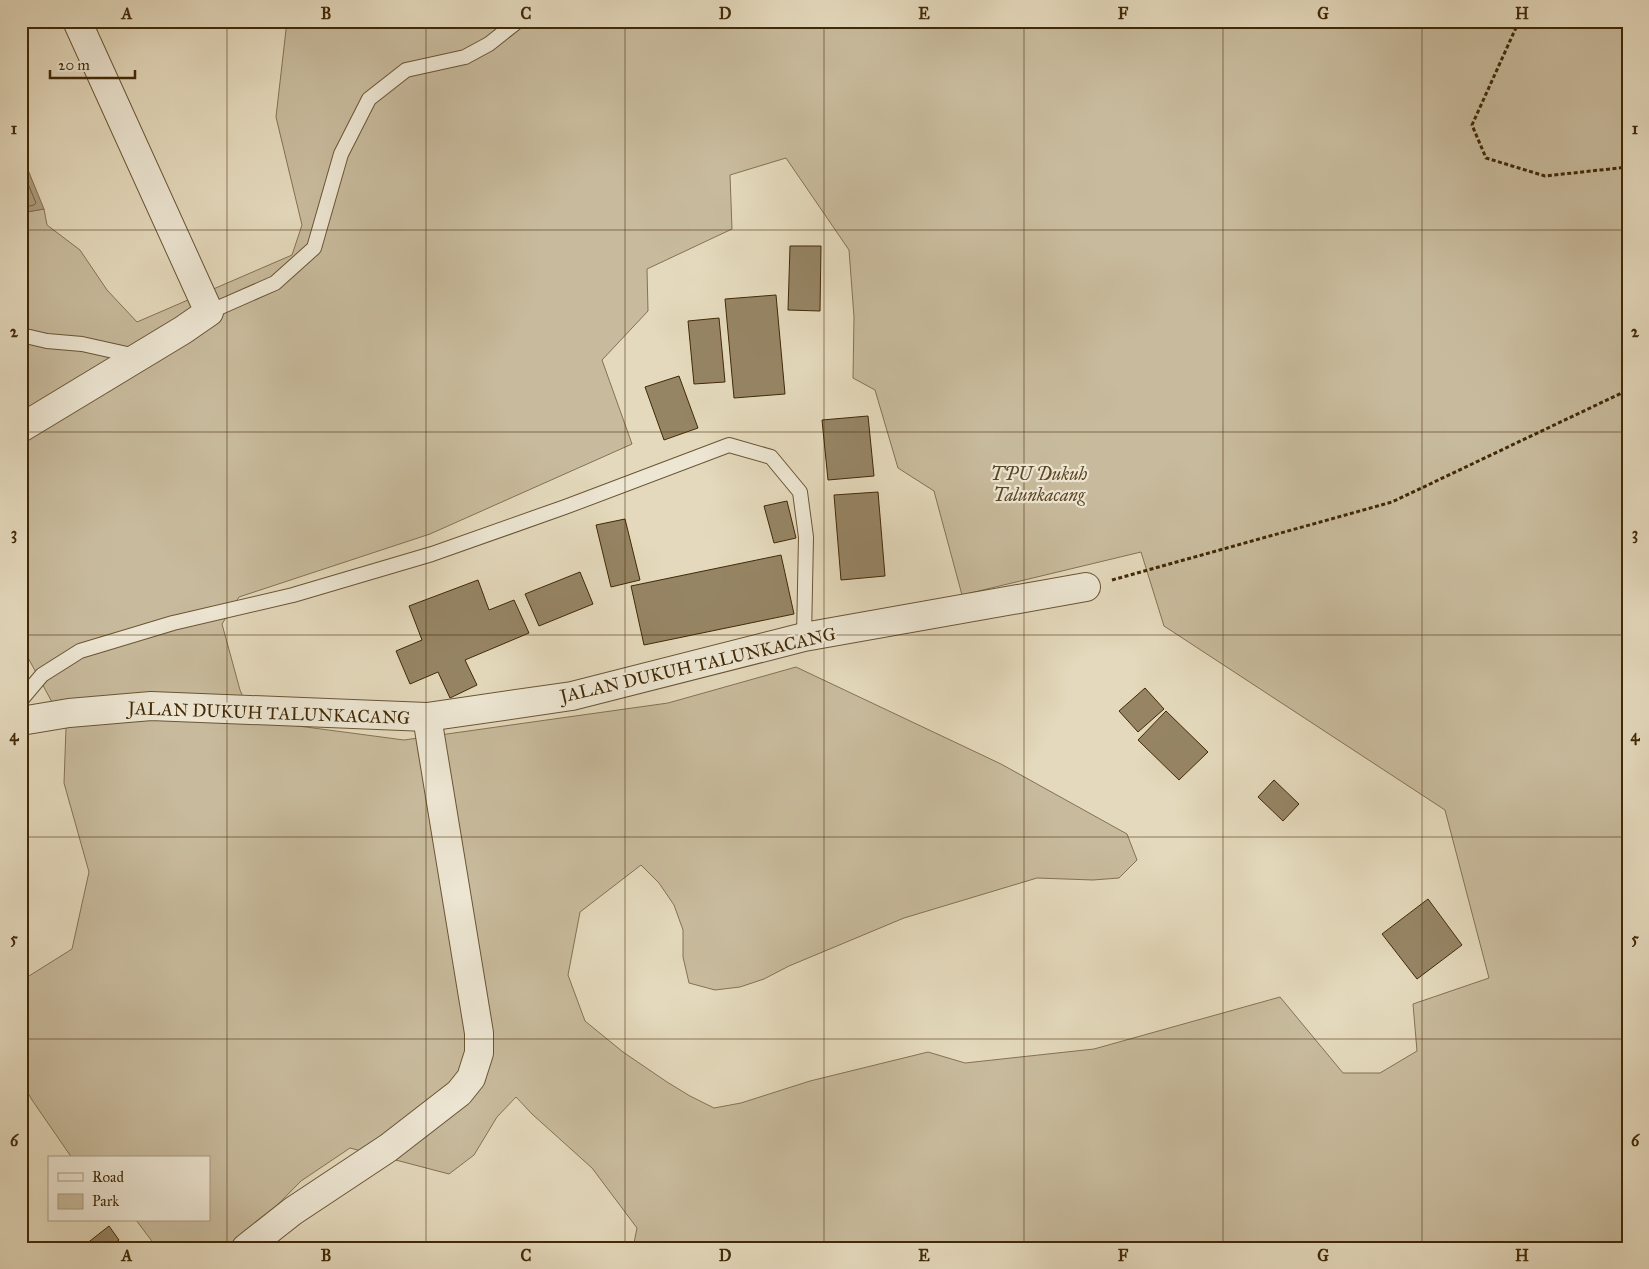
<svg xmlns="http://www.w3.org/2000/svg" width="1649" height="1269" font-family="'IM FELL Great Primer',serif">
<style>
.green{fill:#c8bb9d;stroke:#847252;fill-rule:evenodd}
.water{fill:#ad9d7e;stroke:#826f4e}
.lines{fill:none;stroke-linecap:round;stroke-linejoin:round}
.shore{stroke:#776342;stroke-width:1}
.building{fill:#968565;stroke:#412906}
.service-casing{stroke:#6a5534;stroke-width:16}
.minor-casing{stroke:#6a5534;stroke-width:30}
.path{stroke:#412906;stroke-width:3;stroke-dasharray:4 2.5;stroke-linecap:butt}
.service{stroke:#ede6d3;stroke-width:14}
.minor{stroke:#ede6d3;stroke-width:28}
.grid{fill:none;stroke:#412906;stroke-width:1;stroke-opacity:0.55}
.labels{text-anchor:middle;dominant-baseline:central;stroke-width:4.5;stroke-linejoin:round;paint-order:stroke}
.park-label{font-size:18px;font-style:italic;fill:#5c4624;stroke:#ede6d3}
.street-label{font-size:18px;fill:#412906;stroke:#ede6d3}
.neatline{fill:none;stroke:#412906;stroke-width:2}
.grid-label{font-size:16px;text-anchor:middle;font-weight:bold;fill:#412906}
</style>
<rect width="100%" height="100%" fill="#e4d9bc"/>
<filter id="stains"><feTurbulence type="fractalNoise" baseFrequency=".004" numOctaves="4"/><feColorMatrix values="0 0 0 0 .2 0 0 0 0 .09 0 0 0 0 .02 0 0 0 .5 -.17"/></filter>
<radialGradient id="worn" r=".72"><stop offset=".6" stop-color="#630" stop-opacity="0"/><stop offset="1" stop-color="#630" stop-opacity=".3"/></radialGradient>
<path class="green" d="M287 21H1628V1248H633L637 1228 592 1168 532 1114 516 1097 497 1117 474 1155 449 1174 350 1148 301 1181 242 1241 229 1248H157L136 1220H209V1158H72L32 1100 21 1081V981L72 949 89 872 64 783 66 728 26 654 21 656V213L44 209 47 225 80 250 107 290 137 322 292 255 302 225 276 117ZM786 158 849 250 854 317 853 378 875 390 898 468 934 491 962 595 1141 552 1164 626 1445 810 1489 978 1413 1004 1417 1051 1380 1073H1343L1280 997 1094 1049 965 1063 928 1052 810 1081 741 1103 714 1108 690 1096 667 1082 623 1052 585 1021 568 975 580 912 641 865 659 883 674 905 683 930V957L689 983 715 990 740 987 764 979 789 966 904 918 1037 878 1093 880 1119 878 1137 860 1127 834 1001 764 796 667 668 703 404 740 253 720 240 690 222 624 239 597 430 534 632 444 602 360 648 311 647 269 732 229 730 175Z"/>
<polygon class="water" points="21,153 44,209 21,213"/>
<g class="lines">
<polyline class="shore" points="21,167 36,203 34,205 21,208"/>
</g>
<g class="building">
<polygon points="790,246 821,246 820,311 788,310"/>
<polygon points="776,295 785,394 734,398 725,299"/>
<polygon points="719,318 725,382 694,384 688,321"/>
<polygon points="679,376 698,428 664,440 645,387"/>
<polygon points="868,416 874,476 828,480 822,420"/>
<polygon points="878,492 885,576 841,580 834,495"/>
<polygon points="787,501 796,538 774,543 764,506"/>
<polygon points="625,519 640,580 611,587 596,525"/>
<polygon points="781,555 794,614 644,645 631,586"/>
<polygon points="580,572 593,604 539,626 525,594"/>
<polygon points="478,580 489,610 514,600 529,633 465,660 477,685 450,698 438,672 410,684 396,651 422,640 409,606"/>
<polygon points="1145,688 1164,709 1138,732 1119,711"/>
<polygon points="1166,711 1208,752 1179,780 1138,740"/>
<polygon points="1274,780 1299,804 1283,821 1258,797"/>
<polygon points="1428,899 1462,945 1417,979 1382,934"/>
<polygon points="109,1226 119,1240 109,1248 81,1248"/>
</g>
<g class="lines">
<defs>
<g id="service">
<polyline points="209,312 275,283 314,248 341,154 369,99 406,70 465,57 489,44 518,21"/>
<polyline points="21,335 47,341 82,344 136,356"/>
<polyline points="21,700 42,675 80,651 173,623 293,595 432,554 565,507 729,445 771,457 800,492 806,537 804,637"/>
</g>
<g id="minor">
<polyline points="21,428 183,330 209,312 77,21"/>
<polyline points="21,721 69,713 151,706 427,717 572,696 804,637 1086,587"/>
<polyline points="246,1248 293,1211 388,1148 459,1093 471,1078 479,1053 479,1033 427,717"/>
</g>
</defs>
<use href="#service" class="service-casing"/>
<use href="#minor" class="minor-casing"/>
<g class="path">
<polyline points="1519,21 1472,125 1486,158 1545,176 1628,167"/>
<polyline points="1112,580 1392,502 1628,390"/>
</g>
<use href="#service" class="service"/>
<use href="#minor" class="minor"/>
</g>
<path class="grid" d="M227 21V1248M426 21V1248M625 21V1248M824 21V1248M1024 21V1248M1223 21V1248M1422 21V1248M21 230H1628M21 432H1628M21 635H1628M21 837H1628M21 1039H1628"/>
<g class="labels">
<g class="park-label">
<text x="1039" y="474">TPU Dukuh<tspan x="1039" dy="21">Talunkacang</tspan></text>
</g>
<g class="street-label">
<text transform="translate(698 665) rotate(-13)">JALAN DUKUH TALUNKACANG</text>
<text transform="translate(269 713) rotate(2)">JALAN DUKUH TALUNKACANG</text>
</g>
</g>
<rect width="1649" height="1269" fill="none" stroke="#e4d9bc" stroke-width="55"/>
<rect x="48" y="1156" width="162" height="65" fill="#ede6d3" stroke="#a89a81"/>
<rect x="58" y="1173" width="25" height="8" fill="#ede6d3" stroke="#a89a81"/>
<text x="92" y="1182" font-size="15" fill="#412906">Road</text>
<rect x="58" y="1194" width="25" height="15" fill="#c8bb9d" stroke="#a89a81"/>
<text x="92" y="1206" font-size="15" fill="#412906">Park</text>
<path d="M50 70v8h85v-8" fill="none" stroke="#412906" stroke-width="2.5"/>
<text x="58" y="70" font-size="15" fill="#412906" stroke="#ede6d3" stroke-width="4" paint-order="stroke">20 m</text>
<rect x="28" y="28" width="1594" height="1214" class="neatline"/>
<g class="grid-label">
<text x="127" y="19">A</text>
<text x="326" y="19">B</text>
<text x="526" y="19">C</text>
<text x="725" y="19">D</text>
<text x="924" y="19">E</text>
<text x="1123" y="19">F</text>
<text x="1323" y="19">G</text>
<text x="1522" y="19">H</text>
<text x="14" y="134">1</text>
<text x="1635" y="134">1</text>
<text x="14" y="337">2</text>
<text x="1635" y="337">2</text>
<text x="14" y="539">3</text>
<text x="1635" y="539">3</text>
<text x="14" y="741">4</text>
<text x="1635" y="741">4</text>
<text x="14" y="944">5</text>
<text x="1635" y="944">5</text>
<text x="14" y="1146">6</text>
<text x="1635" y="1146">6</text>
<text x="127" y="1261">A</text>
<text x="326" y="1261">B</text>
<text x="526" y="1261">C</text>
<text x="725" y="1261">D</text>
<text x="924" y="1261">E</text>
<text x="1123" y="1261">F</text>
<text x="1323" y="1261">G</text>
<text x="1522" y="1261">H</text>
</g>
<rect width="100%" height="100%" filter="url(#stains)"/>
<rect width="100%" height="100%" fill="url(#worn)"/>
</svg>
